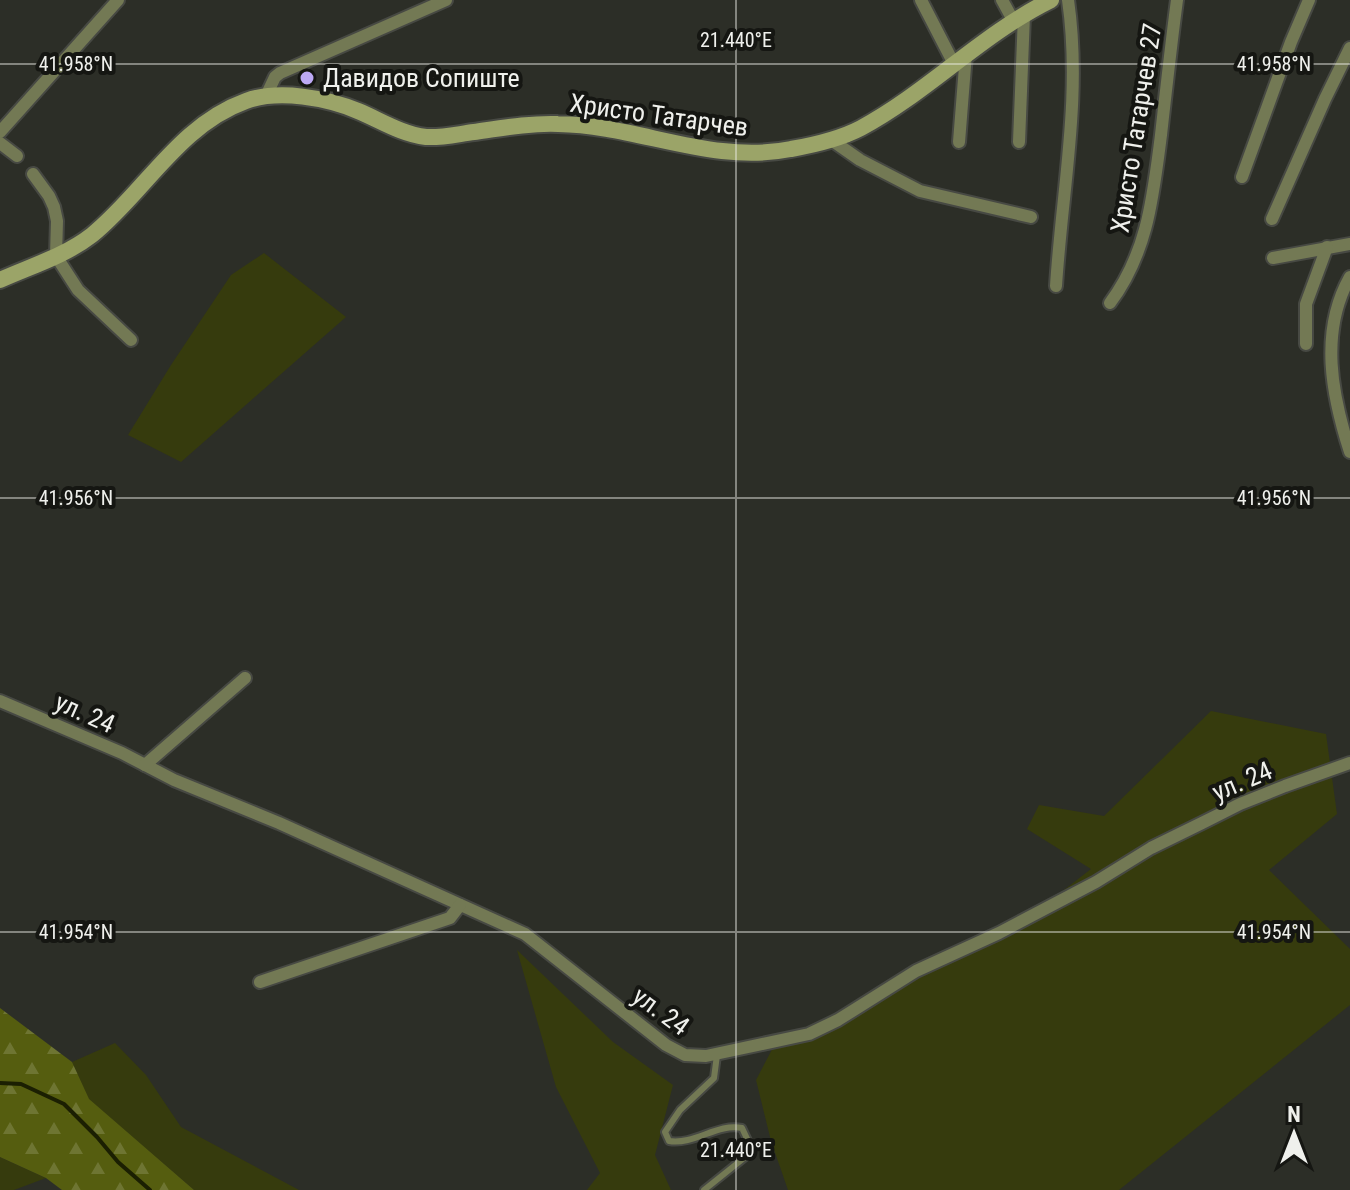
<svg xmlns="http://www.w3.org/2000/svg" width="1350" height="1190" font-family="'Roboto Condensed',sans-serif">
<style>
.green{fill:#363b0d}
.forest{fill:url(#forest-firs)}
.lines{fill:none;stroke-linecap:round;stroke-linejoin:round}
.stream{stroke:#1b1f02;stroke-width:4}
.lane-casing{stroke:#474943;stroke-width:10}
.street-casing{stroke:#474943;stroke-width:16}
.secondary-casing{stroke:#474943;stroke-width:20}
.lane{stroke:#737954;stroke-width:6}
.street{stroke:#737954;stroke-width:12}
.secondary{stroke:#9ba468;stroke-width:16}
.ticks{fill:none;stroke:#eff0ec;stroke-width:2;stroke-opacity:0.45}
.poi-dot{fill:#bda9f5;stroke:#151612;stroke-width:3}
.labels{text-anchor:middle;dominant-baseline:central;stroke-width:8;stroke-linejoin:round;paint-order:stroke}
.poi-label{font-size:26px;fill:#eff0ec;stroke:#151612;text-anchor:start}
.street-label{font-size:26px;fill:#eff0ec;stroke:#151612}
.ticks-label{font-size:20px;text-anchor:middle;fill:#eff0ec;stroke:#151612;stroke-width:8;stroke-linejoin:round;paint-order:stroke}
</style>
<defs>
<pattern id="forest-firs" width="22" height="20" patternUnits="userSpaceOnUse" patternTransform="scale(2)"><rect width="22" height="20" fill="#555d0f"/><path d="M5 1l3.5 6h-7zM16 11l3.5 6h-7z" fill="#6e7532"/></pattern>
</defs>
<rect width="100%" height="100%" fill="#2c2e27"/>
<g class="green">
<polygon points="264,253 346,317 181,462 128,435 171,365 231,275"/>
<polygon points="1211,711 1326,734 1337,814 1269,870 1350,949 1350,1005 1119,1190 788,1190 771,1141 756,1080 778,1038 820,1029 1029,917 1091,869 1027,829 1039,805 1104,816"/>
<polygon points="517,950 613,1042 673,1085 655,1155 671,1190 587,1190 600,1173 556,1087"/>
<polygon points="115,1043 146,1075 181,1127 299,1190 194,1190 88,1099 72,1062"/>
<polygon points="0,1157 46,1178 14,1190 0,1190"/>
</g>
<polygon class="forest" points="0,1008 72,1062 89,1099 194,1190 62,1190 46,1178 0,1157"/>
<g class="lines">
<polyline class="stream" points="0,1083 21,1084 64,1104 97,1137 118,1162 150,1190"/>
<defs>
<path id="lane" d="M704 1190 749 1154 750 1145 742 1128C717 1123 695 1145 669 1141L665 1132 680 1110 714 1078 717 1055"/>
<g id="street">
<polyline points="921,0 954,64"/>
<polyline points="1002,0 1014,22"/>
<polyline points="266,96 275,77 280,73 446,0"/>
<polyline points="0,132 118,0"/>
<polyline points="830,139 860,160 920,191 1031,217"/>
<polyline points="959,142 966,54"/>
<polyline points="1019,142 1024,15"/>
<polyline points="0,143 17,156"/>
<polyline points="33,174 49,196 54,207 57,221 56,256 78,290 131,340"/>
<polyline points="1242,177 1291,42 1309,0"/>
<polyline points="1272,219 1325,99 1350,48"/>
<polyline points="1273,258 1350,244"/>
<path d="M1350 277C1319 332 1332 396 1350 452"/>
<path d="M1056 286C1062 190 1082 96 1068 0"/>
<path d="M1110 303C1148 252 1153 196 1161 135 1166 90 1171 45 1177 0"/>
<polyline points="1306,344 1306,304 1327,247"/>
<polyline points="0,701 122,753 174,780 279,823 525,934 666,1045 685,1055 706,1056 809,1034 838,1020 916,971 999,933 1096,882 1151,848 1202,823 1240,804 1285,786 1350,763"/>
<polyline points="145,765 245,678"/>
<polyline points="260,982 450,918 460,905"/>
</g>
<path id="secondary" d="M0 280C31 266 65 256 92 235 144 193 179 125 246 101 279 89 327 98 358 111 380 120 401 134 426 137 442 138 458 134 474 132 502 128 530 123 558 124 637 125 712 165 791 149 814 145 840 139 861 128 928 92 982 34 1051 0"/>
</defs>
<use href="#lane" class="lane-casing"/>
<use href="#street" class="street-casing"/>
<use href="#secondary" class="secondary-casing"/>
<use href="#lane" class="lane"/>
<use href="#street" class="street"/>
<use href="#secondary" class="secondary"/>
</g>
<path class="ticks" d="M736 0V1190M0 64H1350M0 498H1350M0 932H1350"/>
<circle class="poi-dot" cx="307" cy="78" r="8"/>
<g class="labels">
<g class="poi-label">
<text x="323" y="78">Давидов Сопиште</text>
</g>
<g class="street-label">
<text transform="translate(659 115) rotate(8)">Христо Татарчев</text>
<text transform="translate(1136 128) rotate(-81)">Христо Татарчев 27</text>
<text transform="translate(85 713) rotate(24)">ул. 24</text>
<text transform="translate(1242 781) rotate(-23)">ул. 24</text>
<text transform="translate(661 1011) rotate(36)">ул. 24</text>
</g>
</g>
<g class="ticks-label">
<text x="736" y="47">21.440°E</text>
<text x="76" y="71">41.958°N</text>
<text x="1274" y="71">41.958°N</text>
<text x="76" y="505">41.956°N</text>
<text x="1274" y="505">41.956°N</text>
<text x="76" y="939">41.954°N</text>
<text x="1274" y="939">41.954°N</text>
<text x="736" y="1157">21.440°E</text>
</g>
<g transform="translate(1294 1134)" stroke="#151612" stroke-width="6" paint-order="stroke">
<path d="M0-6L14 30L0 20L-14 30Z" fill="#eff0ec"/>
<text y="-12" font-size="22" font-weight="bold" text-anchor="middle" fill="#eff0ec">N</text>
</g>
</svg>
